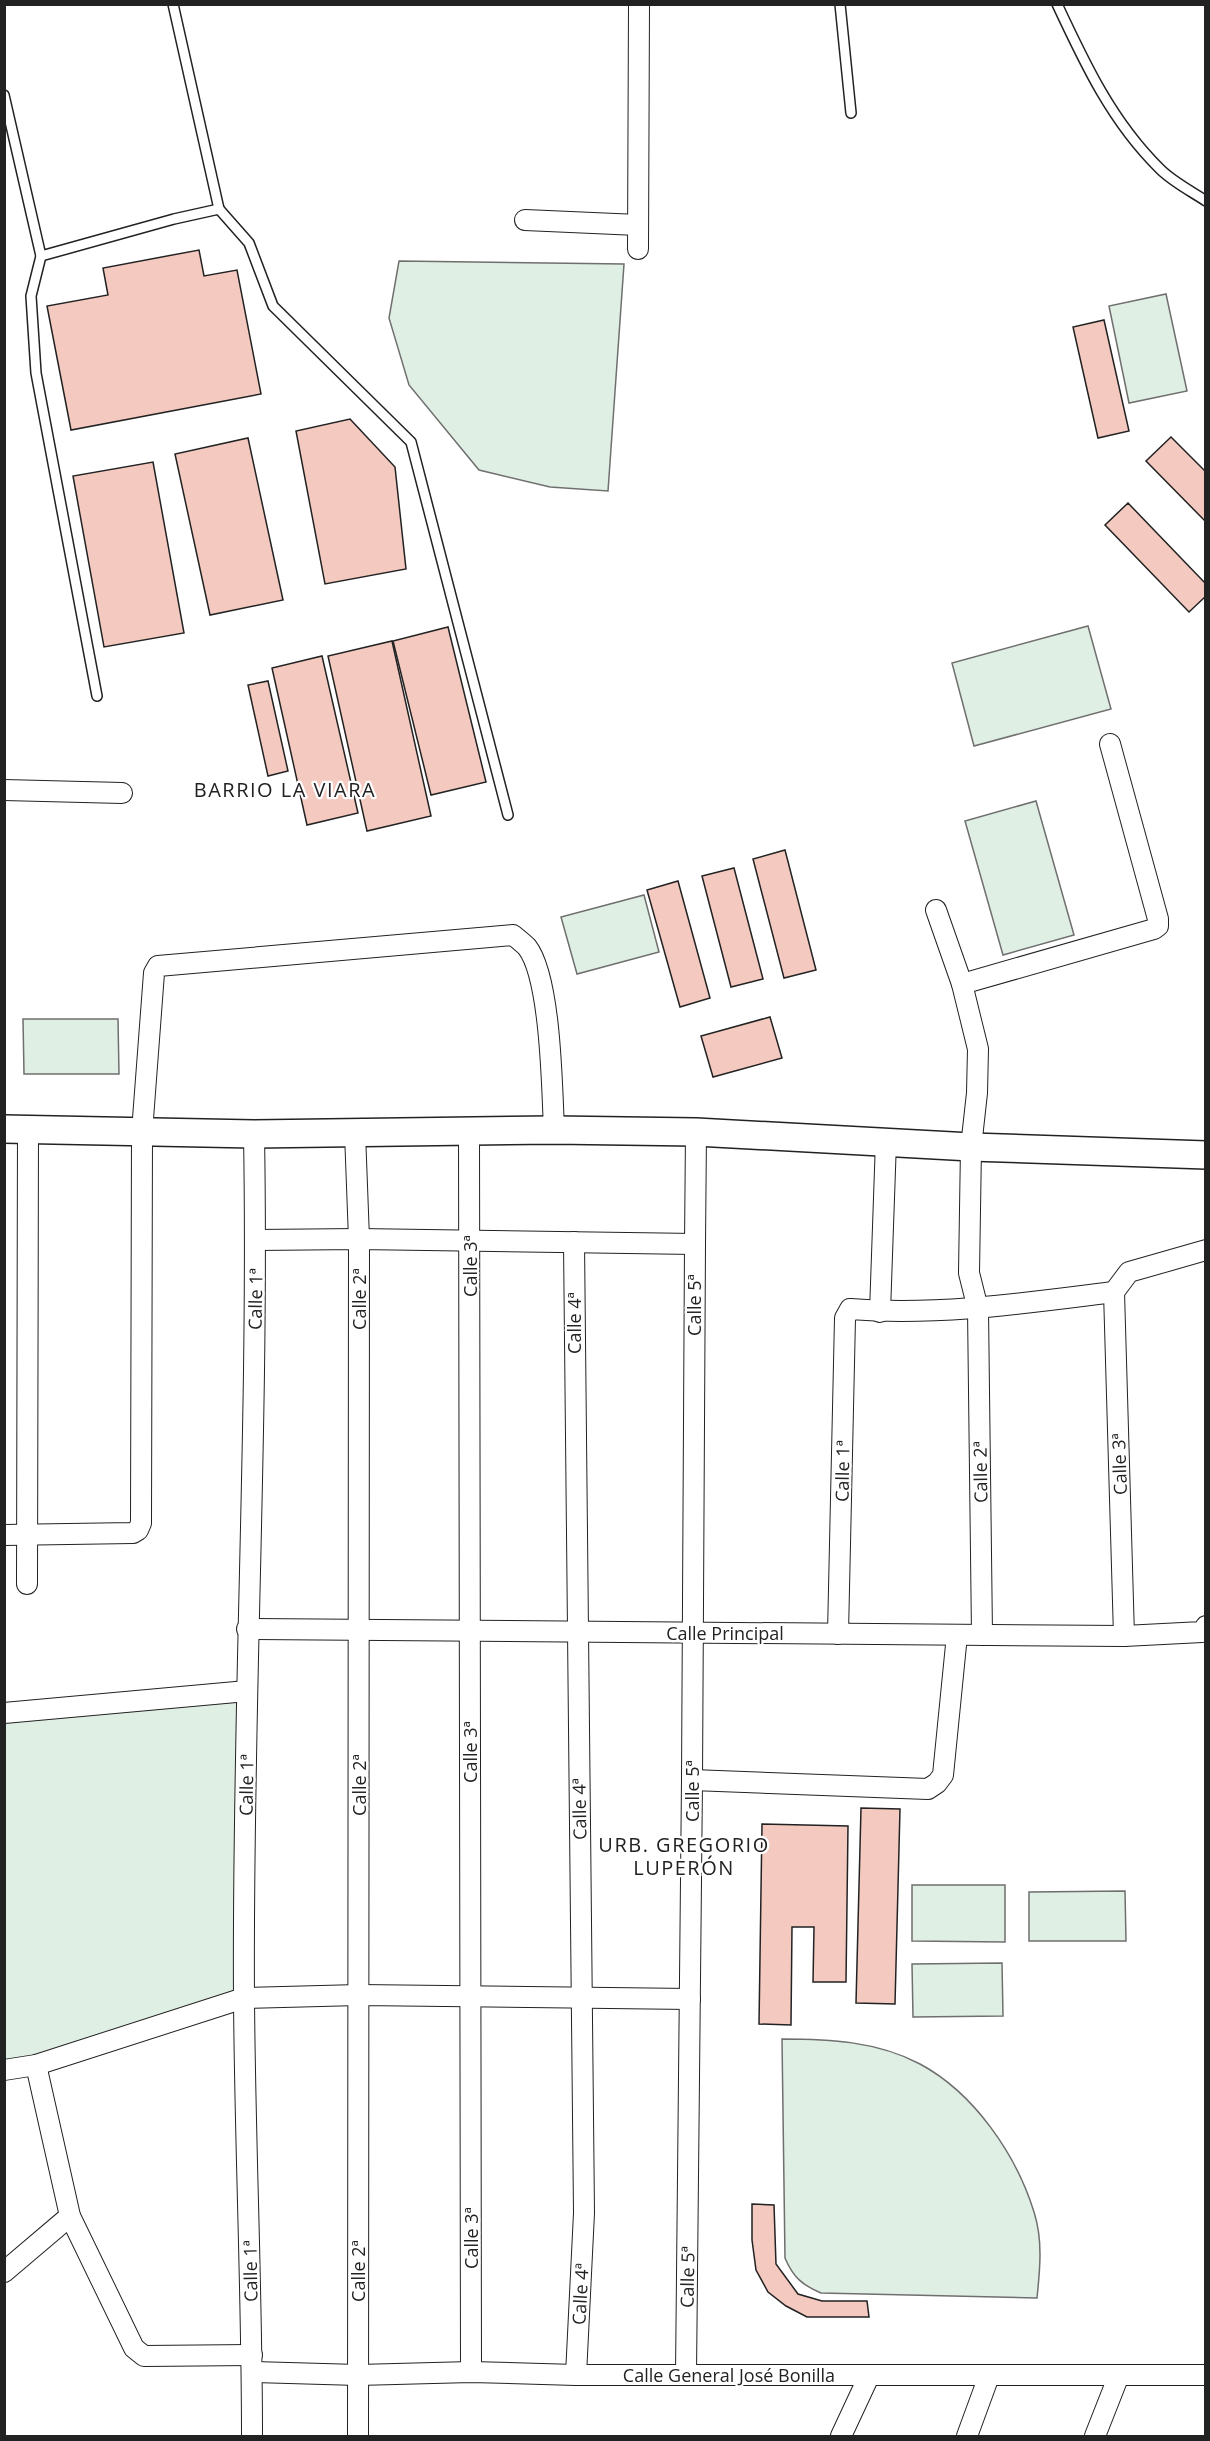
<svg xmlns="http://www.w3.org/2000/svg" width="1210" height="2441" font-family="'Open Sans',sans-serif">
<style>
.green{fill:#e0efe3;stroke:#6f6f6f;stroke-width:1.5}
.building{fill:#f3c9c0;stroke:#222;stroke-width:1.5}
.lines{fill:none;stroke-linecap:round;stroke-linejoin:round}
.lane-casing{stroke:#222;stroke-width:12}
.street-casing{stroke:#222;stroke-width:22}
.secondary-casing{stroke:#222;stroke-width:30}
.lane{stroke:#fff;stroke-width:9}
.street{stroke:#fff;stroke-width:20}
.secondary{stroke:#fff;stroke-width:27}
.labels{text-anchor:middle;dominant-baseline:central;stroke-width:4.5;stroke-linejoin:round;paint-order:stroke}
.street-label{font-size:18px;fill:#222;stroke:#fff}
.neighbourhood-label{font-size:20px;letter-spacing:1.5px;fill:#222;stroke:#fff}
</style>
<rect width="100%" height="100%" fill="#fff"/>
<g class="green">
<polygon points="399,261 624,264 608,491 550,487 479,470 409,385 389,318"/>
<polygon points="1166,294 1187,391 1129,403 1109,306"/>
<polygon points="1088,626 1111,709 974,746 952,663"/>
<polygon points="1036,801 1074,935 1003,955 965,821"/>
<polygon points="644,895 659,952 577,974 561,917"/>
<polygon points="23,1019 118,1019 119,1074 24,1074"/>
<polygon points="247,1691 244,1998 5,2070 4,1713"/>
<polygon points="912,1885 1005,1885 1005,1942 912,1941"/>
<polygon points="1125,1891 1126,1941 1029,1941 1029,1892"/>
<polygon points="1002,1963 1003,2016 913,2017 912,1964"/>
<path d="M782 2039C828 2039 877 2041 920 2064 974 2093 1016 2154 1034 2212 1043 2240 1040 2269 1037 2298L821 2293C802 2285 793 2277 785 2258Z"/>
</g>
<g class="building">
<polygon points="199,250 204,276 237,270 261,394 71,430 47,306 108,295 103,268"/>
<polygon points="1104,320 1129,431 1098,438 1073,327"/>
<polygon points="350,419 395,467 406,569 325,584 296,431"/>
<polygon points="1171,437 1206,472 1206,522 1146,461"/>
<polygon points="248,438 283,600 210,615 175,454"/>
<polygon points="153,462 184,633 104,647 73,476"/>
<polygon points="1128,503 1206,584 1206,596 1189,612 1105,525"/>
<polygon points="448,627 486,782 431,795 393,641"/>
<polygon points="392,641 431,816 367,831 328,656"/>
<polygon points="322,656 358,813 307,825 272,668"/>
<polygon points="268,681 288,771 268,776 248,685"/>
<polygon points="785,850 816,970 784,978 753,859"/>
<polygon points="734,868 763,979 731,987 702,876"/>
<polygon points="678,881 710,998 680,1007 647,890"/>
<polygon points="770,1017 782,1058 713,1077 701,1036"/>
<polygon points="861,1808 900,1809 895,2004 856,2003"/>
<polygon points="762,1824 848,1826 846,1982 813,1982 814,1927 792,1927 791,2025 759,2024"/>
<polygon points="752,2204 774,2205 776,2264 798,2294 822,2301 867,2301 869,2317 807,2317 786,2306 768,2292 756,2270 752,2240"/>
</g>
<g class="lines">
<defs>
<g id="lane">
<polyline points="173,4 219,209"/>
<polyline points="840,4 851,113"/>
<path d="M1057 4C1085 64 1112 122 1160 169 1173 182 1191 191 1206 201"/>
<polyline points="4,95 41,256 31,296 36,373 97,696"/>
<polyline points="41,256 174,219 219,209 249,243 273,306 411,442 508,815"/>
</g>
<g id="street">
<polyline points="525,220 638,225"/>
<polyline points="638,249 639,4"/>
<polyline points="4,790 122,793"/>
<polyline points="936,910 962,984 978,1049 977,1093 971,1147 969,1273 978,1309 982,1635"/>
<polyline points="962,984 1154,929 1158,926 1158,919 1110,744"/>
<polyline points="469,1132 471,2372"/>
<polyline points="355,1133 359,1239 358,2436"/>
<polyline points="256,1240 359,1239 695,1244 696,1132"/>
<polyline points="574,1242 584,2213 576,2375"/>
<polyline points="1114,1292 1124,1636"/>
<polyline points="880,1312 886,1141"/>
<path d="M4 1535 133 1533 138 1530 141 1523 142 1132 154 973 158 966 513 935C518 939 523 943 527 947 551 978 552 1089 554 1130"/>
<polyline points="27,1584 28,1129"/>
<polyline points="247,1629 1124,1636 1202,1632 1206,1626"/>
<path d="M838 1634 845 1318 850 1309C938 1316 1026 1303 1114 1292L1129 1272 1206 1250"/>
<polyline points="4,1713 247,1691"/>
<polyline points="692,1780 928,1789 937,1783 943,1775 957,1635"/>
<polyline points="36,2065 70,2216 134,2348 144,2356 252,2355"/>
<polyline points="4,2070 36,2065 244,1998 359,1995 690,1999"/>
<polyline points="4,2272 70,2216"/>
<polyline points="252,2372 358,2375 471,2372 576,2375 1206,2375"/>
<polyline points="686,2375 692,1780 695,1244"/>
<path d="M252 2436C252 2290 245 2144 244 1998 242 1710 259 1422 254 1134"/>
<polyline points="841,2436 869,2376"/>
<polyline points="967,2436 989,2376"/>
<polyline points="1095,2436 1119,2375"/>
</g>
<polyline id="secondary" points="4,1129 254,1134 554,1130 696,1132 971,1147 1206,1155"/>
</defs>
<use href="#lane" class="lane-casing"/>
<use href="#street" class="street-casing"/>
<use href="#secondary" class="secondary-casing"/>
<use href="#lane" class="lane"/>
<use href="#street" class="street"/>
<use href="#secondary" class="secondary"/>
</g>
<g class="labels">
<g class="street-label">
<text transform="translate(470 1266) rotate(-90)">Calle 3ª</text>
<text transform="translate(255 1299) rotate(-89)">Calle 1ª</text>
<text transform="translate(359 1299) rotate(-90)">Calle 2ª</text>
<text transform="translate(694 1305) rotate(-90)">Calle 5ª</text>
<text transform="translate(574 1323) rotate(-90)">Calle 4ª</text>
<text transform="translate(1119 1464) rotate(-92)">Calle 3ª</text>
<text transform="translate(842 1471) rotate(-89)">Calle 1ª</text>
<text transform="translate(980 1472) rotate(-91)">Calle 2ª</text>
<text x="725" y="1633">Calle Principal</text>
<text transform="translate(470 1752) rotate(-90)">Calle 3ª</text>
<text transform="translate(246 1785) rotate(-89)">Calle 1ª</text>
<text transform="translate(359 1785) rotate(-90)">Calle 2ª</text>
<text transform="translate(692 1791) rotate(-90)">Calle 5ª</text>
<text transform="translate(579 1809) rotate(-91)">Calle 4ª</text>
<text transform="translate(471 2238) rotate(-90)">Calle 3ª</text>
<text transform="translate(250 2271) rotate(-91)">Calle 1ª</text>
<text transform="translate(358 2271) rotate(-90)">Calle 2ª</text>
<text transform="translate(687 2277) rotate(-89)">Calle 5ª</text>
<text transform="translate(580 2294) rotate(-87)">Calle 4ª</text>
<text x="729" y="2375">Calle General José Bonilla</text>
</g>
<g class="neighbourhood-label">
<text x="285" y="789">BARRIO LA VIARA</text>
<text x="684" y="1844">URB. GREGORIO<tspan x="684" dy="23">LUPERÓN</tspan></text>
</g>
</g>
<rect width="1210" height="2441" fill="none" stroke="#222222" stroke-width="12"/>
</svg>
